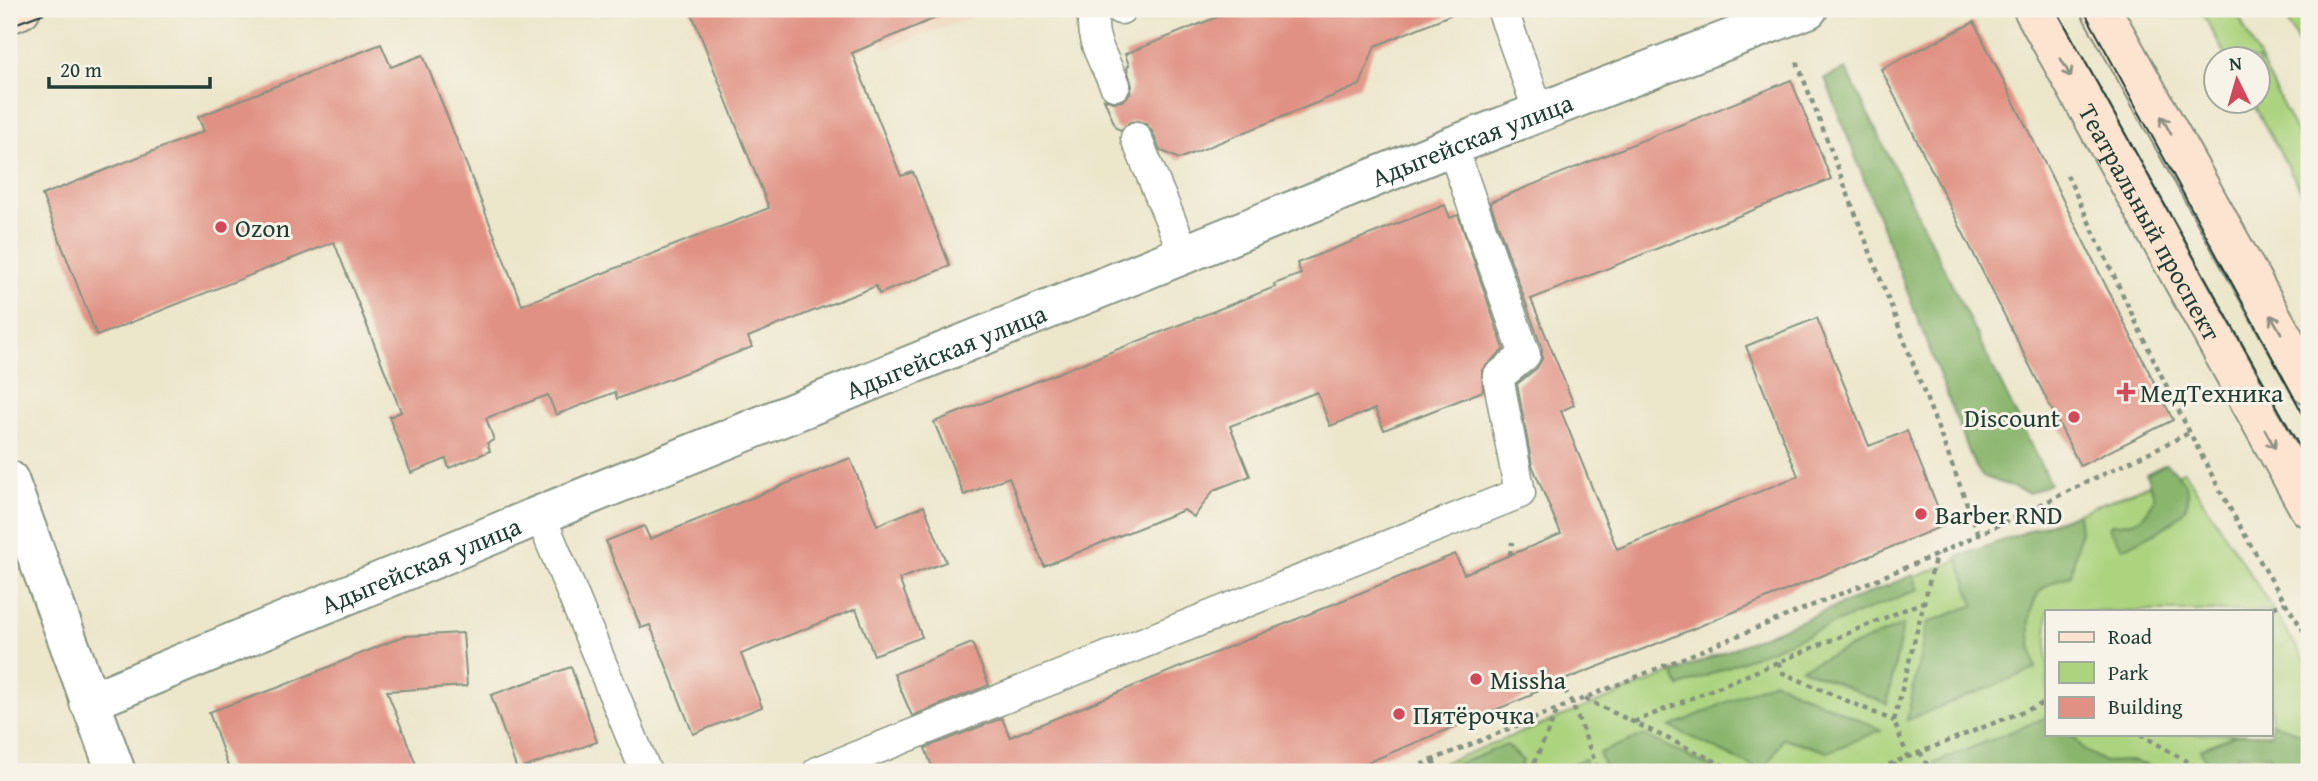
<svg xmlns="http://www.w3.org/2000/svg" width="2318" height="781" font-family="'Gentium Book Plus',serif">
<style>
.built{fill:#f1d5bd}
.green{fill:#acd37e;stroke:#668859;stroke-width:2;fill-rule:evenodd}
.forest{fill:#89b56d;stroke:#547950;stroke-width:2}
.building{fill:#e09183}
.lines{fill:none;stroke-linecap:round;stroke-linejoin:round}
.lane-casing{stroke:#869280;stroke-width:33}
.street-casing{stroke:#869280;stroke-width:42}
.secondary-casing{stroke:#869280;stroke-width:42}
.path{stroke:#869280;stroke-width:4.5;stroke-dasharray:5 5;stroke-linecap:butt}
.lane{stroke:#fff;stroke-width:30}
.street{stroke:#fff;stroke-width:38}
.secondary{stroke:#fde4d0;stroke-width:38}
.tram{stroke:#1f3d34;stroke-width:2}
.oneway{stroke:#8e9082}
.poi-dot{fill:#d1495b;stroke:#f7f3e8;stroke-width:2.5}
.labels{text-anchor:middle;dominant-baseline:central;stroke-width:6;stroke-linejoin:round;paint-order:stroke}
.street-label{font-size:26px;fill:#1f3d34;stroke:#f7f3e8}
.poi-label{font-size:26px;fill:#1f3d34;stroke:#f7f3e8;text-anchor:start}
</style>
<rect width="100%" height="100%" fill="#f7f3e8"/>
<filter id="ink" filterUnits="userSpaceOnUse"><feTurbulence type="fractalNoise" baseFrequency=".0143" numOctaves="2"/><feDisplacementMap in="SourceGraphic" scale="14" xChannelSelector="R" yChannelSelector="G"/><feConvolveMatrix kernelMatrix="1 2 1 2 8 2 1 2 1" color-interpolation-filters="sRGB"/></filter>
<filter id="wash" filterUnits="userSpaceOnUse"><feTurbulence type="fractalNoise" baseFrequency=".00686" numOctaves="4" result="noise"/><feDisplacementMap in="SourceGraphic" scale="28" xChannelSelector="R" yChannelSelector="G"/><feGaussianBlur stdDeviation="1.57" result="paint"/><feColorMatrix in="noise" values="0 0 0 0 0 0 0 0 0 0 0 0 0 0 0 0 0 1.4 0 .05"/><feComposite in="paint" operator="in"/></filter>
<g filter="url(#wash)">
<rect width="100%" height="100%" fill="#ece6cb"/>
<polygon class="built" points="869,9 993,9 885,49"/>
<g class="green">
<polygon points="2200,9 2235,9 2309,158 2309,205 2252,102 2258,102 2258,60 2228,59"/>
<polygon points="2281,9 2309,9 2309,64"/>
<path d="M2184 471 2309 666V772H1421ZM2047 611H2271V734H2047Z"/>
</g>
<g class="forest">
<polygon points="1846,69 2050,484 2029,493 1982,476 1973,462 1825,78"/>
<path d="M2166 464C2222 505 2159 533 2123 548L2109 528 2111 524C2136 524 2144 521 2155 498L2146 474Z"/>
<path d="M2078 513 2080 532 2071 575C2060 579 2044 584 2038 594 2024 617 2031 646 2036 669L1907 720 1927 623 1974 605 1957 557Z"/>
<polygon points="1913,575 1919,589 1679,687 1673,673"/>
<polygon points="1903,625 1887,704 1801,668"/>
<polygon points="1774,681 1881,730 1828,752 1783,738 1764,772 1670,727"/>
<polygon points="2047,717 2047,734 2072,734 2084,750 2105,762 2133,761 2166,772 1938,771 1934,763"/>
<polygon points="2271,723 2309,736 2309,764 2296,772 2277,772 2270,755 2238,754 2231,768 2210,772 2200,749 2237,734 2271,734"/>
<polygon points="1644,735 1721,772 1607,772 1599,753"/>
<polygon points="1507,745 1523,761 1519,772 1453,772 1451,766"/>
<polygon points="1584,759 1589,772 1550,772"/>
</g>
<g id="blocks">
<g class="building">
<polygon points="690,9 957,9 852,53 901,176 913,172 950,266 879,294 876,286 748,337 752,347 617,399 615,392 556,415 548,395 486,418 494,440 487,443 490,451 449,468 446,459 411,473 389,417 401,412 334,242 97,336 42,195 204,131 198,117 381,44 391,67 423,55 522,305 769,208"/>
<polygon points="1237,9 1462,9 1462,10 1375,46 1360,85 1179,159 1160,150 1152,131 1146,124 1138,121 1130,122 1121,130 1116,128 1104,99 1113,102 1122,101 1130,94 1132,86 1127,68 1129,65 1125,54"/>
<polygon points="1974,22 2173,420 2080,466 1881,69"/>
<polygon points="1791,80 1831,179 1531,299 1574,405 1561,411 1617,549 1798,476 1746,346 1817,318 1869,446 1907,431 1945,525 1661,642 1531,693 1532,695 1344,772 928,772 933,769 925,748 1002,718 1010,737 1455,554 1464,574 1561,534 1532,465 1517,384 1537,368 1542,359 1542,349 1490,202"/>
<polygon points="1445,205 1450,218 1458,215 1504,349 1482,370 1483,391 1384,430 1375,409 1330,426 1317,392 1230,426 1250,476 1214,490 1194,517 1184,510 1044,566 1009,477 964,495 934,422 1275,287 1274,284 1301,274 1297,263"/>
<polygon points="850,458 877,525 924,506 946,562 899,579 922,637 874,655 856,609 741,654 762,707 693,734 650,625 641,628 606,541 644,526 650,539"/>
<polygon points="463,633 467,686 387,691 419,772 230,772 209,712 277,688 404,636"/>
<polygon points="972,643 989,685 912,716 894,674"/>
<polygon points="571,667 597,742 517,770 491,695"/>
</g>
</g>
</g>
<g filter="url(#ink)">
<use href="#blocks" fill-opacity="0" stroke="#869280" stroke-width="2"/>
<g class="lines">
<defs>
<g id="lane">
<path d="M1097 9C1084 31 1106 64 1115 85"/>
<polyline points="1120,9 1121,9"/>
<polyline points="1502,9 1539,112"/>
<polyline points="1136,138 1185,255"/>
<polyline points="540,515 646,772"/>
<polyline points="818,772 1520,493 1498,377 1525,355 1452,146"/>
</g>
<g id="street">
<polyline points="9,480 116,772"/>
<path id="s1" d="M89 702 540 515 1452 146 1808 9"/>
</g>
<g id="secondary">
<path id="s2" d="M2033 9 2309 508"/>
<polyline points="2101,9 2309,384"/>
<polyline points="9,14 21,9"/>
</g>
</defs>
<use href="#lane" class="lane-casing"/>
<use href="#street" class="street-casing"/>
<use href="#secondary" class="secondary-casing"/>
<g class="path">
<polyline points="1797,62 1979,535"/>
<path d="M2067 175C2141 333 2212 494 2309 639"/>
<polyline points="1510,555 1512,542"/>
<polyline points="2264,611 2285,603"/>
<polyline points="1778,662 1783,673 1894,721"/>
<polyline points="1560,681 1572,703 1599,772"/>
<polyline points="1585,699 1738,772"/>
<polyline points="1634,722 1923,602"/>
<polyline points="2140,734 2193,765 2197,772"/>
<polyline points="1920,752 1931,772"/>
<polyline points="1908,758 1894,721 1936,555"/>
<polyline points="1433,760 1438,772"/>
<polyline points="1893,763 1897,772"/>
<polyline points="1403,772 1936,555 2189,433"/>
<polyline points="1530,772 1558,709"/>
<polyline points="1870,772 2047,702"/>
</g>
<use href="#lane" class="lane"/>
<use href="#street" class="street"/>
<use href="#secondary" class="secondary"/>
<g class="tram">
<polyline points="2056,9 2309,464"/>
<polyline points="2083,9 2309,425"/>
<polyline points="9,26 55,9"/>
</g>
</g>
<defs><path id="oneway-shaft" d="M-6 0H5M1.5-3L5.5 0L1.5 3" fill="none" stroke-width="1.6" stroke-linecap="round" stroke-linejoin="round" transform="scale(1.75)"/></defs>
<g class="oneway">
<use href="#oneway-shaft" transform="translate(2066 68) rotate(61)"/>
<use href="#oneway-shaft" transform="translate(2166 125) rotate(-119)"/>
<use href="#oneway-shaft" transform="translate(2276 324) rotate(-119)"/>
<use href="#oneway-shaft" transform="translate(2270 439) rotate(61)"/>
</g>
</g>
<g class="poi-dot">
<circle cx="221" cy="227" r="7"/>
<path d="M2122.5 381.5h7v7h7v7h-7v7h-7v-7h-7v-7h7z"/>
<circle cx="2074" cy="417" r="7"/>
<circle cx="1921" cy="514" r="7"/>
<circle cx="1476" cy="679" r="7"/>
<circle cx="1399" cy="714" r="7"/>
</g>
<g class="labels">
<g class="street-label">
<text stroke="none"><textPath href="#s1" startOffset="1493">Адыгейская улица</textPath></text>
<text stroke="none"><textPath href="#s2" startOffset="243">Театральный проспект</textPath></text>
<text stroke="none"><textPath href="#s1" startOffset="926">Адыгейская улица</textPath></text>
<text stroke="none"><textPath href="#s1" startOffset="359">Адыгейская улица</textPath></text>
</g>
<g class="poi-label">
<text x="235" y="227">Ozon</text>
<text x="2140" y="392">МедТехника</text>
<text x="2060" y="417" text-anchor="end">Discount</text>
<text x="1935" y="514">Barber RND</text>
<text x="1490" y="679">Missha</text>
<text x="1413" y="714">Пятёрочка</text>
</g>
</g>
<rect width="2318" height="781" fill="none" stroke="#f7f3e8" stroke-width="35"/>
<rect x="2045" y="610" width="228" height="126" fill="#f7f3e8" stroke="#a1aaa0" stroke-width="2"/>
<rect x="2059" y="632" width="35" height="10" fill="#fde4d0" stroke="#a1aaa0" stroke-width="2"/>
<text x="2108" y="644" font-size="21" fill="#1f3d34">Road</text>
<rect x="2059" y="662" width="35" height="21" fill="#acd37e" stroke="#a1aaa0" stroke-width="2"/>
<text x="2108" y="680" font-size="21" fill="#1f3d34">Park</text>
<rect x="2059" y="697" width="35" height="21" fill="#e09183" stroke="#a1aaa0" stroke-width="2"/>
<text x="2108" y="714" font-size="21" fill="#1f3d34">Building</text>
<g transform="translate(2237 80) rotate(355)"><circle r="33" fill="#f7f3e8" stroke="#a1aaa0" stroke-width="2"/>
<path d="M0-5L12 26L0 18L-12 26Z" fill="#d1495b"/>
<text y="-10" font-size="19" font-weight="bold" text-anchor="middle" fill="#1f3d34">N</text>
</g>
<path d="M49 77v10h161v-10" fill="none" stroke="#1f3d34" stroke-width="3.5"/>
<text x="60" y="77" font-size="21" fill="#1f3d34" stroke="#f7f3e8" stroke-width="5" paint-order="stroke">20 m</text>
</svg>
